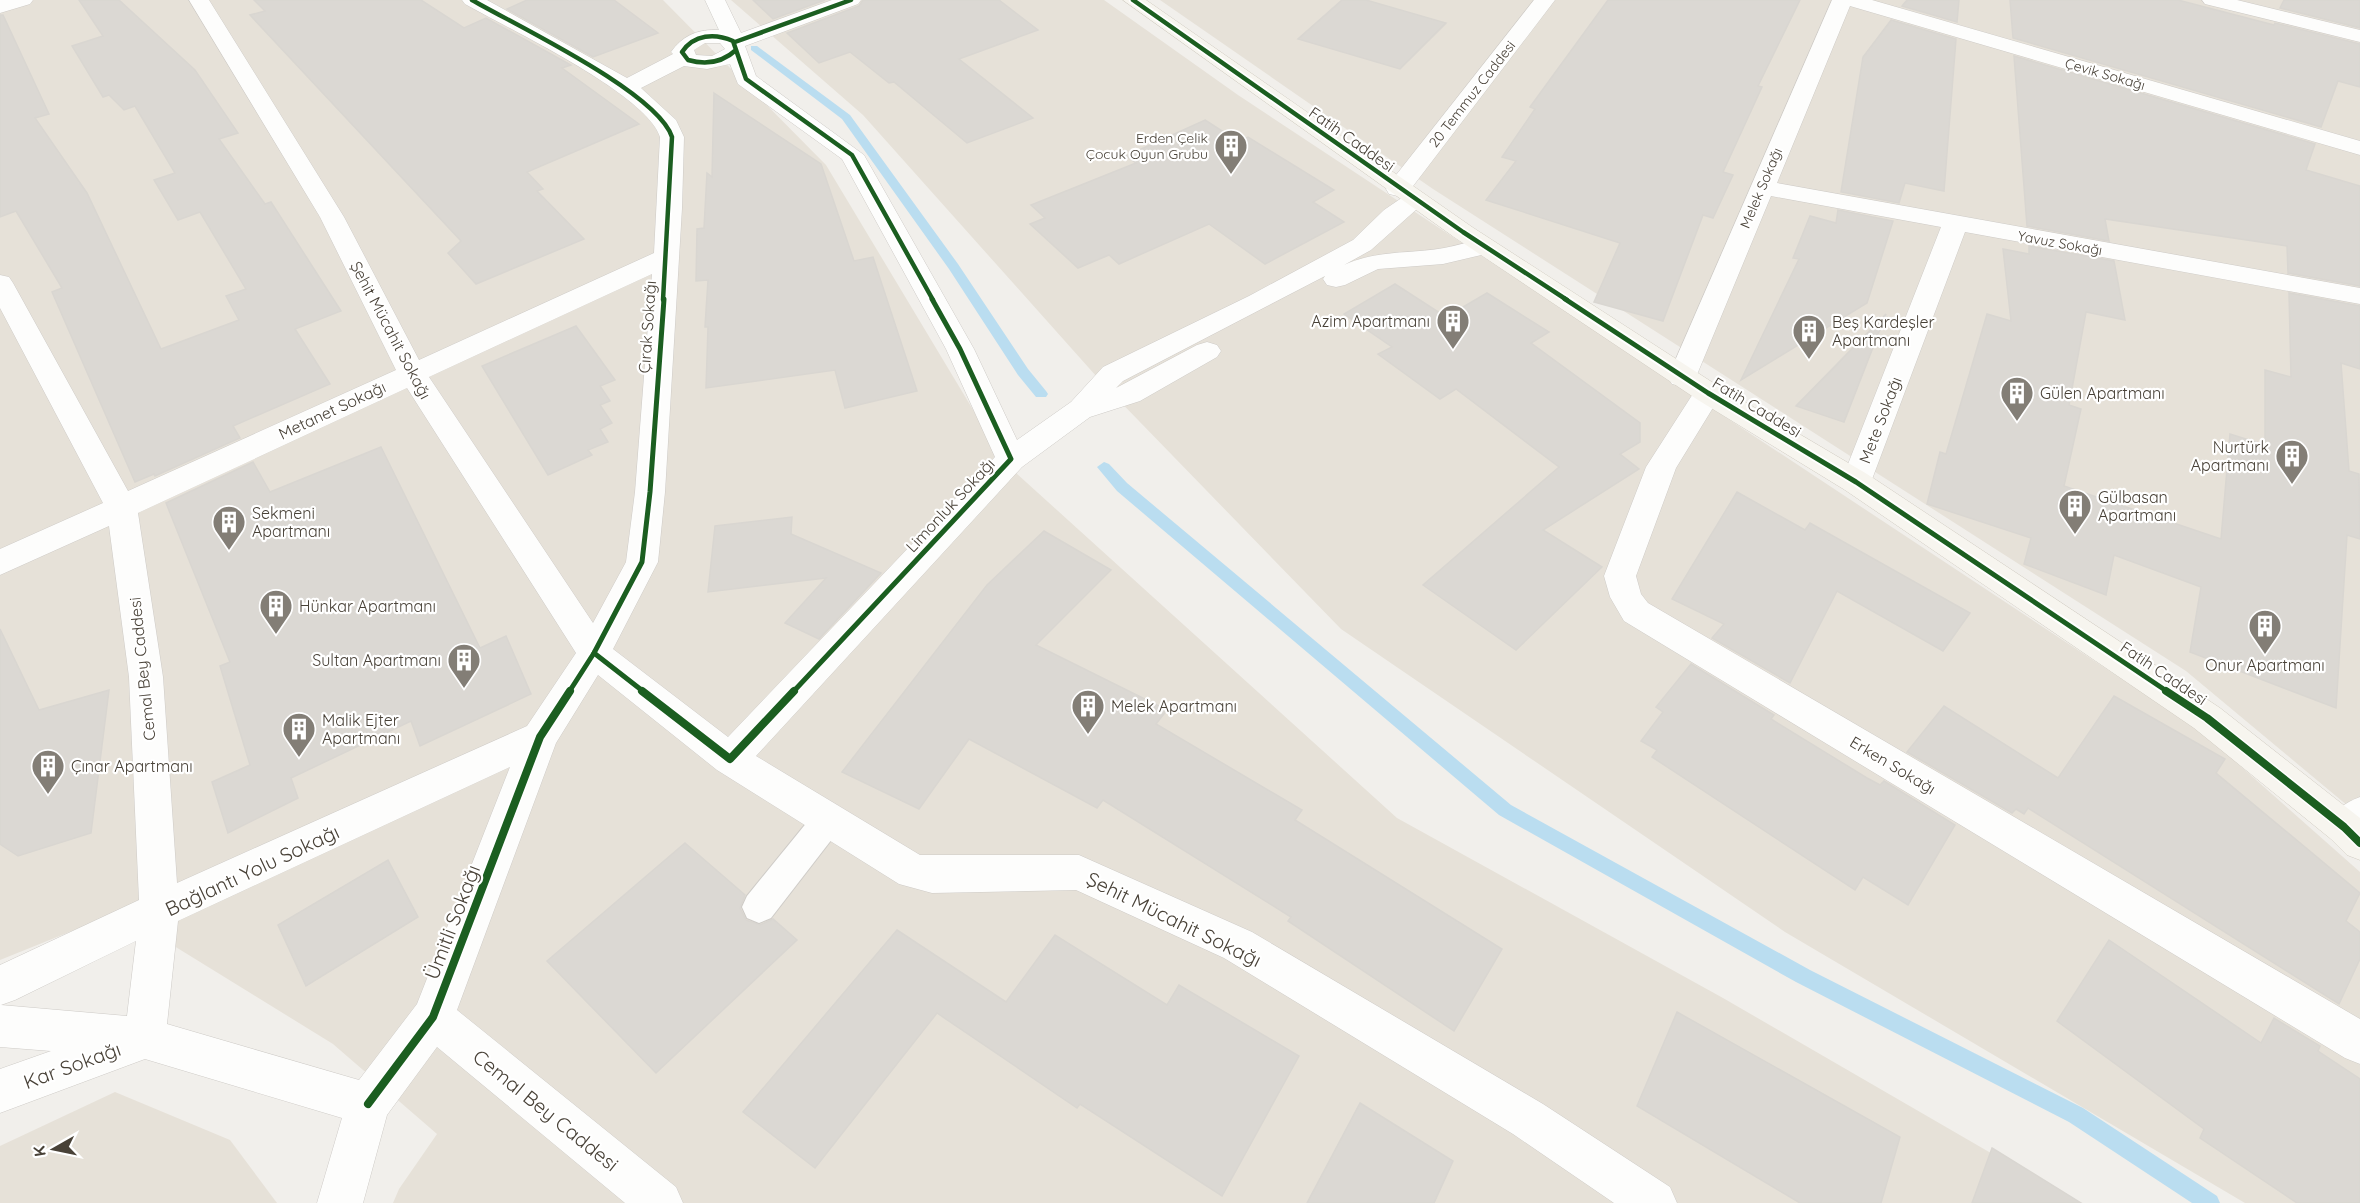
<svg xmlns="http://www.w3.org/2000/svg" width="2360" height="1203" font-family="Quicksand,sans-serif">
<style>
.residential{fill:#e6e1d8}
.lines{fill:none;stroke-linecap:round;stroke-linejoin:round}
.stream{fill:#baddf0;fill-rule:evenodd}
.building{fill:#dbd8d3;stroke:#d9d6d1;stroke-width:1.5}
.lane-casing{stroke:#cecbc7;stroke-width:2}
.street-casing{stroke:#cecbc7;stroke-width:1}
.secondary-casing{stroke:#d1ccc2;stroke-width:1}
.lane{fill:#fdfdfc;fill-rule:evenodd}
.street{fill:#fdfdfc;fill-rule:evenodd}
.secondary{fill:#f7f5ef;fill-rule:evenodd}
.cycleway-far2-casing{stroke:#fff;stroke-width:8}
.cycleway-far1-casing{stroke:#fff;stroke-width:9}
.cycleway-casing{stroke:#fff;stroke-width:11}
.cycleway-far2{stroke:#1b5e20;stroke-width:4.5}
.cycleway-far1{stroke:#1b5e20;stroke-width:5}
.cycleway{stroke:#1b5e20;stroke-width:8}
.labels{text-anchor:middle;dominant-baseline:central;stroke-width:4.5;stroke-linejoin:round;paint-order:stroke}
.far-street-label{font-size:14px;fill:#484137;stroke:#fff}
.far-poi-label{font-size:14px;fill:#484137;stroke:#fff;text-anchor:end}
.street-label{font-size:16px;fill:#484137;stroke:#fff}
.poi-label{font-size:16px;fill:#484137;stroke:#fff;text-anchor:start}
.near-street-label{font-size:20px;fill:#484137;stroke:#fff}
</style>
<rect width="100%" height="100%" fill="#f1efeb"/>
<g class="residential">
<polygon points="0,0 663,0 826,165 1005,463 1397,818 1723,998 2077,1203 393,1203 399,1189 437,1134 333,1044 119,912 0,960"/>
<polygon points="731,0 1104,0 1238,95 2202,732 2360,872 2360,1203 2245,1203 1785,932 1341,629 1105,386 863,115"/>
<polygon points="1160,0 2360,0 2360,816 2186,671 1433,189"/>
<polygon points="115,1092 230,1140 277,1203 0,1203 0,1146"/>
</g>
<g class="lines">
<g class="stream">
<polygon points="751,46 757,46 850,115 958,264 1028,369 1046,391 1048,394 1046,397 1036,397 1018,375 949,269 842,119 751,50"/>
<polygon points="1104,462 1109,464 1127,483 1511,805 1810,970 2083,1108 2217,1196 2220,1203 2192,1203 2069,1122 1796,982 1499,815 1117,491 1097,467"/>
</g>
</g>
<g class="building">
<polygon points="79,0 119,0 195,70 238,133 219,139 265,204 271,202 341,311 295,329 330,384 233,426 240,438 155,476 154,474 135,482 52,292 62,288 16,211 0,217 0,15 3,15 49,114 35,118 87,193 161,349 239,320 226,296 246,289 200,212 178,220 154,180 175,173 135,106 124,110 109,95 103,97 72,46 103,36"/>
<polygon points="254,0 421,0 464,28 486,18 571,65 562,68 639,124 527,172 543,189 537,191 584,239 476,284 448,253 461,241 250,15 265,11"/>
<polygon points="527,0 614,0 658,33 593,57 507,9"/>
<polygon points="753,0 825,0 773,19"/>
<polygon points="863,0 999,0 1038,30 959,59 1033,118 967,143 894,82 889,83 850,52 819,63 787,33 859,6"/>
<polygon points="1342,0 1366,0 1446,23 1400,69 1298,39"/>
<polygon points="1608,0 1800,0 1758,86 1762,87 1723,172 1733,175 1713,218 1703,215 1663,321 1594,302 1620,243 1486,200 1516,161 1502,157 1535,109 1530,107"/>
<polygon points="1907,0 1959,0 1957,22 1902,6"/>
<polygon points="2010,0 2178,0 2274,25 2275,23 2360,44 2360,87 2338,81 2321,127 2013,38"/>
<polygon points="2284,0 2360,0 2360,28 2280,8"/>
<polygon points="1891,20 1956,39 1944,191 1905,183 1899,203 1841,192 1863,57"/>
<polygon points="2014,56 2315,144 2306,170 2360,186 2360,286 2288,273 2287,246 2105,219 2109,241 2027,226"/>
<polygon points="714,93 821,164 854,261 873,257 917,391 845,408 835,370 706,388 708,327 705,327 708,280 696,281 697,229 704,228 707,173 712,177"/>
<polygon points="1205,120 1239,142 1248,137 1334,190 1313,202 1344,222 1265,264 1209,224 1119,264 1109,255 1078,268 1030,224 1045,218 1031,205 1136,163 1126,156"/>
<polygon points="1838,210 1893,221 1867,303 1741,380 1799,259 1793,258 1810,216 1836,223"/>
<polygon points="2029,246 2114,261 2125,320 2086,312 2069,405 2081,409 2064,486 2221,539 2230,434 2265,445 2265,370 2291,377 2289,293 2360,306 2360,369 2341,363 2349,471 2359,474 2360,539 2347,535 2336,708 2190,652 2201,587 2114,555 2106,595 2024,564 2031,538 1927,504 1940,452 1946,454 1987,314 2011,321 2003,249 2029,254"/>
<polygon points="1395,284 1446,317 1487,293 1549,332 1531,343 1640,423 1640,442 1620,454 1639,469 1543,530 1602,567 1516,650 1423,585 1559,467 1456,389 1440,399 1378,354 1392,347 1344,314"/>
<polygon points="1886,314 1844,422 1796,406"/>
<polygon points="576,326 615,380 600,386 610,401 600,405 612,423 600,429 608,442 588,450 592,455 548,475 482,366"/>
<polygon points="381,447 480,648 506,636 531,694 420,746 411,721 291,778 298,798 228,833 212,782 250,765 220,666 230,662 166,503 253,462 270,492"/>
<polygon points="1737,492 1805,530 1810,523 1970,613 1943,651 1837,591 1790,683 1712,638 1724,624 1672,599"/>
<polygon points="792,517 791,534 881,573 819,639 785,623 826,578 708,592 715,526"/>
<polygon points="1044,531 1111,570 1036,645 1167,710 1156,724 1302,810 1295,820 1502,949 1454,1031 1288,921 1291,917 1103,800 1097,808 969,739 919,809 842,772 987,585"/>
<polygon points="0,629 39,710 109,690 91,833 18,856 0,844"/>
<polygon points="1691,664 1774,715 1771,719 1867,778 1880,785 1884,781 1955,825 1908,905 1863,877 1855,890 1652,757 1657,750 1641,741 1663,712 1656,707"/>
<polygon points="2114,696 2225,759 2216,773 2360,893 2346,921 2360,932 2360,959 2339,1004 2028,808 2024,814 2016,809 2012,813 1907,752 1944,706 2058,778"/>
<polygon points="685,843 745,895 740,908 746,920 760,925 773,919 797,940 656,1073 547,961"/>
<polygon points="388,860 418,917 306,986 278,925"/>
<polygon points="897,930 1006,1002 1055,935 1167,1005 1179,985 1299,1056 1222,1196 1080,1104 1077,1108 937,1013 815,1168 743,1112"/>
<polygon points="2109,940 2261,1043 2274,1018 2320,1046 2318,1051 2360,1079 2360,1203 2297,1203 2200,1138 2204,1129 2057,1021"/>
<polygon points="1677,1012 1900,1137 1881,1203 1800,1203 1637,1106"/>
<polygon points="1360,1103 1453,1161 1434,1203 1307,1203"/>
<polygon points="1992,1148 2081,1203 1972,1203"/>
</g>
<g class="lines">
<defs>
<polygon id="lane" points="828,806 839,810 844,820 839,830 771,918 759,923 747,918 742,907 747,896 817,810"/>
<g id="street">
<polygon points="0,0 33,0 30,4 0,13"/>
<path d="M189 0H209L344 217 419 360 654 253 660 137C647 94 507 28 465 4L462 0H487L627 78 673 54 671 52C683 35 698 29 719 30L705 0H725L741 33 832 0H861L858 4 745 46 756 76 864 155 974 349 1017 440 1071 402 1103 367 1249 296 1353 240 1384 210 1406 195 1415 193 1424 195 1427 200 1371 250 1344 265C1377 250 1409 254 1444 248 1461 245 1478 237 1494 242L1498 247 1494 252 1443 264 1378 269 1345 285 1336 287 1327 285 1323 279 1325 276 1123 381 1116 388 1197 345 1207 342 1217 345 1221 351 1217 357 1140 401 1090 417 1022 467 756 756 920 855H1079L1252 932 1543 1104 1670 1187 1677 1203H1614L1513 1134 1224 958 1076 890 932 893 899 884 717 770 598 675 556 743 457 1010 676 1187 683 1203H625L437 1047 387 1115 363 1203H317L342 1118 145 1059 0 1113V1069L51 1051 0 1047V965L139 900 129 677 109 526 0 575V549L103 503 0 308V275L9 277 13 283 128 491 396 370 320 217ZM705 43H720L725 49 712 56 696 55 694 50ZM730 64 738 84 842 159 946 349 995 457 728 737 613 649 658 562 665 492 682 208 684 137 676 120 641 88 684 66 707 69ZM652 274 635 492 626 562 593 623 429 377ZM407 388 576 653 527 726 177 883 163 677 138 513ZM510 767 417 1004 359 1080 167 1024 178 921ZM136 941 127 1016 1 1005 15 1000Z"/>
<polygon points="1534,0 1555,0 1407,194 1398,196 1389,194 1386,189 1389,184"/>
<polygon points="1832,0 1872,0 2360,141 2360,155 1850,6 1777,183 2360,288 2360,304 1965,232 1871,482 1867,490 1856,493 1845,490 1841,482 1941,227 1771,196 1696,377 1692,384 1682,386 1672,384 1668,377"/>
<polygon points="2202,0 2237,0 2360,30 2360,42 2205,4"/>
<polygon points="1708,383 1718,386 1722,393 1676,468 1636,576 1641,594 1648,603 2360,1019 2360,1064 2345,1058 1624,621 1610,597 1604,576 1646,467 1698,386"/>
<path d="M2360 797V836L2344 844 2331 839 2325 827C2333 811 2344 803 2360 797Z"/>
</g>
<polygon id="secondary" points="1123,0 1146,0 1472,227 1718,386 1867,474 2220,708 2360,818 2360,860 2347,855 2331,839 2194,728 1845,490 1698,400 1454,237"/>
</defs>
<use href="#lane" class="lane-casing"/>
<use href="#street" class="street-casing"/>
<use href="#secondary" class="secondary-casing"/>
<use href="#lane" class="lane"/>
<use href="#street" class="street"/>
<use href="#secondary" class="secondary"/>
<defs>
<g id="cycleway-far2">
<path d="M472 0C517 26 657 92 672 137L663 300"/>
<polyline points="1133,0 1463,232 1567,300"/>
<polyline points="735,42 851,0"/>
<path d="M736 50C722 63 706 65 688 60L682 52C694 34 715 33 733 41L746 79 852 155 933 300"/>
</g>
<g id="cycleway-far1">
<polyline points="1565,299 1708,393 1856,482 2168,692"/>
<polyline points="594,653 644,692"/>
<polyline points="569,692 594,653 642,562 650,492 664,299"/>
<polyline points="793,692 1011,459 960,349 932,299"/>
</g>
<g id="cycleway">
<polyline points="642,691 730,759 794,691"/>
<polyline points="2166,691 2207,718 2344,827 2360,843"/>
<polyline points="368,1104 433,1017 540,737 570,691"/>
</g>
</defs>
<use href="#cycleway-far2" class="cycleway-far2-casing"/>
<use href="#cycleway-far1" class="cycleway-far1-casing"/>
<use href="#cycleway" class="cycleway-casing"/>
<use href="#cycleway-far2" class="cycleway-far2"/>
<use href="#cycleway-far1" class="cycleway-far1"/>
<use href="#cycleway" class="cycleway"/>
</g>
<defs>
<symbol id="building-pin" viewBox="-11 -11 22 30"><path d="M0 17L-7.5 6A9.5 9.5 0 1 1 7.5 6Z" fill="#837e76" stroke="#fff"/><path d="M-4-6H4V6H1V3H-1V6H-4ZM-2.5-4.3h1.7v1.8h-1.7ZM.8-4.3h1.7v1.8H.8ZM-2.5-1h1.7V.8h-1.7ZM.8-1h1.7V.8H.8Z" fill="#fff"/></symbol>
</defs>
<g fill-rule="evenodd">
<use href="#building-pin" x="1212" y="127" width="38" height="52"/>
<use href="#building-pin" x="1434" y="302" width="38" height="52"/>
<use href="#building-pin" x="1790" y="312" width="38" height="52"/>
<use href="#building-pin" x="1998" y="374" width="38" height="52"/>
<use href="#building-pin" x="2273" y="437" width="38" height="52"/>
<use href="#building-pin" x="2056" y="487" width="38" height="52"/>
<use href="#building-pin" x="210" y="503" width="38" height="52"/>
<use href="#building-pin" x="257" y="587" width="38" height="52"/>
<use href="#building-pin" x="2246" y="607" width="38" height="52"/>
<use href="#building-pin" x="445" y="641" width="38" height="52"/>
<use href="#building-pin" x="1069" y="687" width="38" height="52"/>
<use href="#building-pin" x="280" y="710" width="38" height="52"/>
<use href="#building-pin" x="29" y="747" width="38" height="52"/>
</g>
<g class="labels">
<g class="far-street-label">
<text transform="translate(2105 74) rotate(16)">Çevik Sokağı</text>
<text transform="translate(1472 94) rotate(-52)">20 Temmuz Caddesi</text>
<text transform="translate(1761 188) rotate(-67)">Melek Sokağı</text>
<text transform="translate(2060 243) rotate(10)">Yavuz Sokağı</text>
</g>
<g class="far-poi-label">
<text x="1208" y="138">Erden Çelik<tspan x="1208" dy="16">Çocuk Oyun Grubu</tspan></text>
</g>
<g class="street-label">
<text transform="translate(1352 139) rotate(35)">Fatih Caddesi</text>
<text transform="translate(647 327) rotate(-86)">Çırak Sokağı</text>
<text transform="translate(391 330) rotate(62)">Şehit Mücahit Sokağı</text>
<text transform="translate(1757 407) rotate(31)">Fatih Caddesi</text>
<text transform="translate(332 410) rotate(-25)">Metanet Sokağı</text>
<text transform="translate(1880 420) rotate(-69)">Mete Sokağı</text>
<text transform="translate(950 505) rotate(-47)">Limonluk Sokağı</text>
<text transform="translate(142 669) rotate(-96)">Cemal Bey Caddesi</text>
<text transform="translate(2164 673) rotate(34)">Fatih Caddesi</text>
<text transform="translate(1893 765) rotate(31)">Erken Sokağı</text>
</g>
<g class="poi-label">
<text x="1430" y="321" text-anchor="end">Azim Apartmanı</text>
<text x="1832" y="322">Beş Kardeşler<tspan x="1832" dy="18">Apartmanı</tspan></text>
<text x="2040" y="393">Gülen Apartmanı</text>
<text x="2269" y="447" text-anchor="end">Nurtürk<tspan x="2269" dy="18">Apartmanı</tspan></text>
<text x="2098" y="497">Gülbasan<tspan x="2098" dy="18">Apartmanı</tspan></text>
<text x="252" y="513">Sekmeni<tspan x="252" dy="18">Apartmanı</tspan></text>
<text x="299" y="606">Hünkar Apartmanı</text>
<text x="441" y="660" text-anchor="end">Sultan Apartmanı</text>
<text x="2265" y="665" text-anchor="middle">Onur Apartmanı</text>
<text x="1111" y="706">Melek Apartmanı</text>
<text x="322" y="720">Malik Ejter<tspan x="322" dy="18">Apartmanı</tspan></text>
<text x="71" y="766">Çınar Apartmanı</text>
</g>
<g class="near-street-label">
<text transform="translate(252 870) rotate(-25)">Bağlantı Yolu Sokağı</text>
<text transform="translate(1174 919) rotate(26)">Şehit Mücahit Sokağı</text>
<text transform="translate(452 922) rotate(-69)">Ümitli Sokağı</text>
<text transform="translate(72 1065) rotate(-20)">Kar Sokağı</text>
<text transform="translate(546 1110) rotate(39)">Cemal Bey Caddesi</text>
</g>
</g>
<g transform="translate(54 1149) rotate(261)" stroke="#ffffff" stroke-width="4.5" paint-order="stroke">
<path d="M0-4.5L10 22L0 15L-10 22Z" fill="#484137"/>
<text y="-9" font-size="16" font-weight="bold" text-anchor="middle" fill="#484137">K</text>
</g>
</svg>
